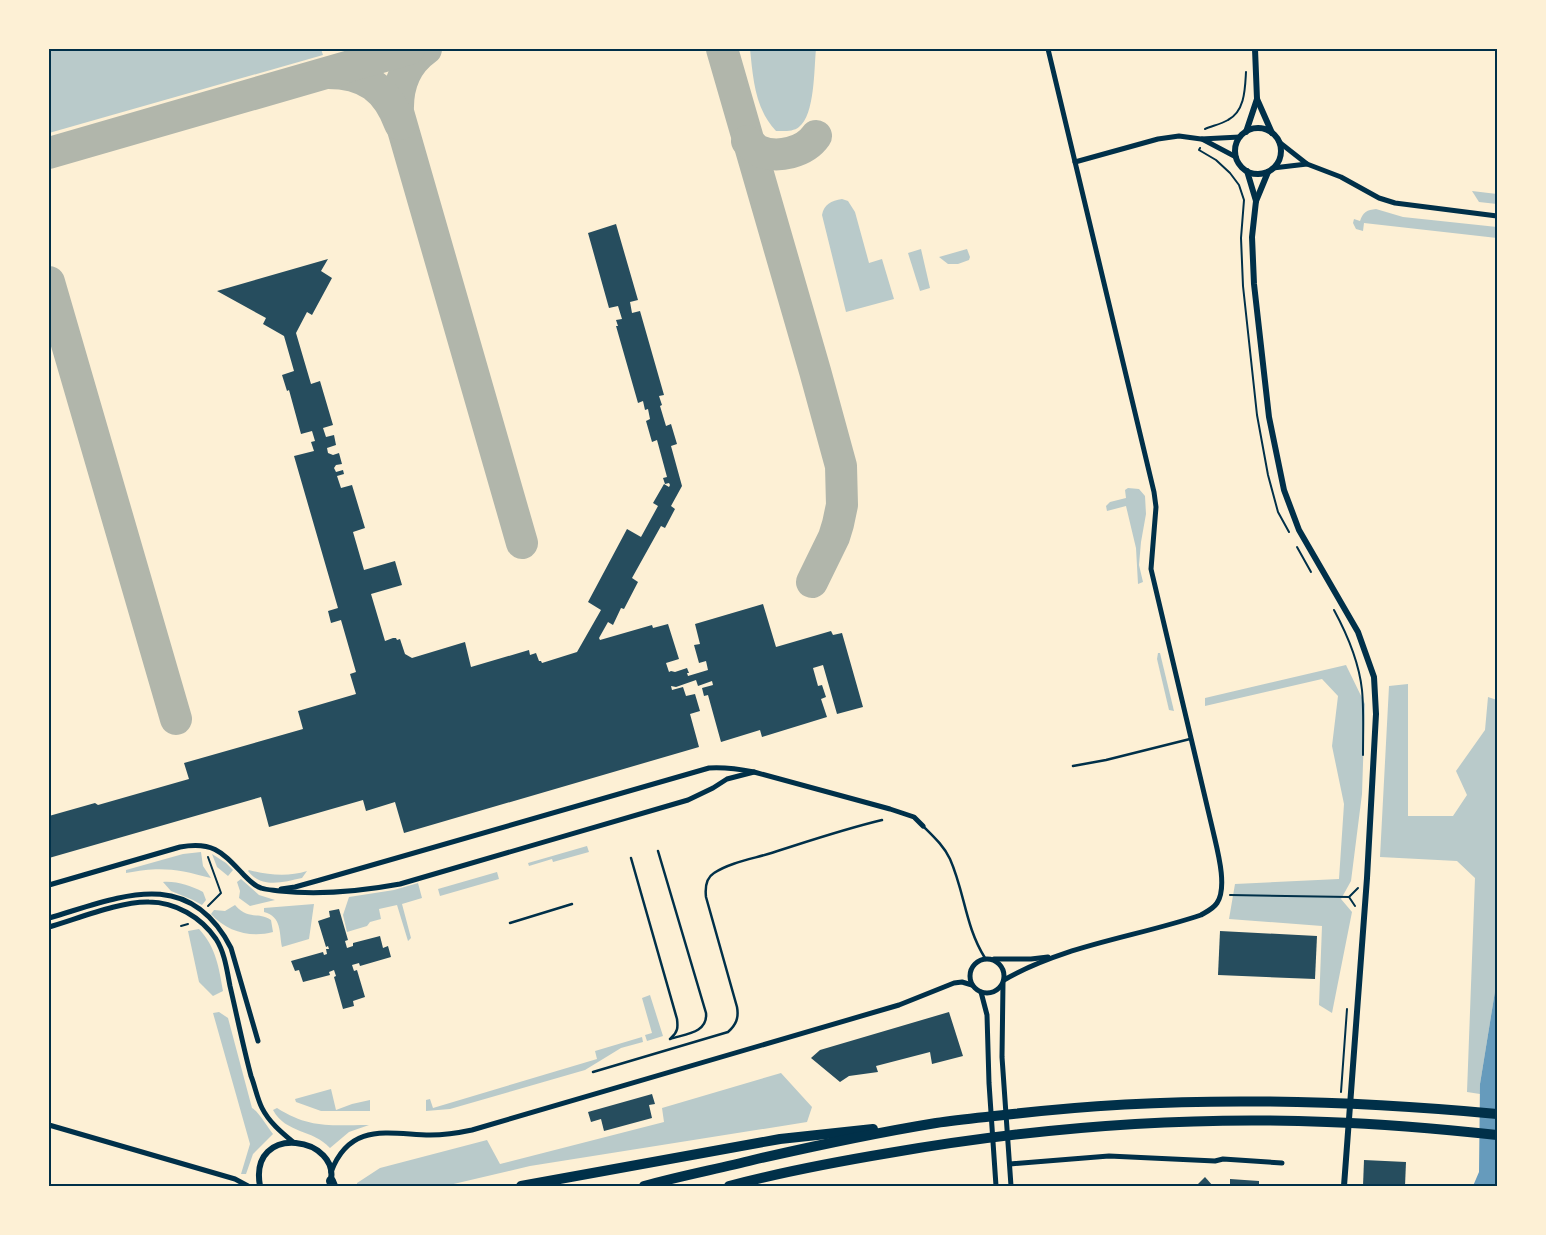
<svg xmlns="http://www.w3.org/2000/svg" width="1546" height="1235" font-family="'PT Sans Narrow',sans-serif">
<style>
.green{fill:#b9caca}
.water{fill:#669bbc}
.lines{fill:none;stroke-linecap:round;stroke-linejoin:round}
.taxiway{stroke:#b1b6ab;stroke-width:32}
.building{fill:#264d5e}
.path{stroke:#003049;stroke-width:2}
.service{stroke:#003049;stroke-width:2.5}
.minor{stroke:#003049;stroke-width:5}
.tertiary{stroke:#003049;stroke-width:6}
.motorway{stroke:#003049;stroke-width:10}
.neatline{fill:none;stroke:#003049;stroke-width:2}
</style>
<rect width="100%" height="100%" fill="#fdf0d5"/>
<g class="green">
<polygon points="49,49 321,49 323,55 49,133"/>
<path d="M750 49H816C814 68 815 115 799 127 793 132 783 131 776 131 755 109 753 78 750 49Z"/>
<polygon points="1472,191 1497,194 1497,204 1479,202"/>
<path d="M842 199 848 201 855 212 869 263 882 259 894 299 846 312 822 215C824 204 831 201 842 199Z"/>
<path d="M1376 209 1403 217 1497 227V238L1364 223 1363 231 1356 229 1353 223 1354 219 1360 221C1363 212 1367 210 1376 209Z"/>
<polygon points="921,249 930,288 920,291 908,253"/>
<polygon points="967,249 970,257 969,260 958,264 948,264 939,257"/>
<polygon points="1128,488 1139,489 1145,496 1146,514 1141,542 1139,565 1143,582 1138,584 1136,548 1126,506 1107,511 1106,506 1110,502 1126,498 1125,490"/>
<polygon points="1158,653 1160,653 1174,711 1169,710 1157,659"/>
<polygon points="1346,665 1365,704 1362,794 1351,881 1341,899 1352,912 1332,1013 1319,1005 1322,926 1229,919 1235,884 1339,879 1344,804 1332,746 1338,696 1322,679 1205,706 1205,698"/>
<polygon points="1408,684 1408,816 1453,816 1467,795 1456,771 1485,730 1488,697 1497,700 1497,979 1480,1084 1480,1094 1467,1092 1475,878 1457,861 1380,857 1389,686"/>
<polygon points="587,846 589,852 553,862 552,859 529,866 528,863"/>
<path d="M201 852 203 866 211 878C178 869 160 866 126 873V870L183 854Z"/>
<polygon points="212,854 226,863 233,870 228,876 217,867"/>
<path d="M249 870C268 875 288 877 307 871L302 878C283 882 262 889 248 871Z"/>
<polygon points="497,872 499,879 440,896 438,889"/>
<polygon points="241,879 259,895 275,900 250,906 239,898 240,891 237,882"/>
<path d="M163 882C177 881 191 886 203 892L206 900 202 905 193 900 171 891Z"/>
<polygon points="418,883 422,898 402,904 411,938 408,941 397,905 379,909 381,919 370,922 367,926 347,932 343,915 349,897 394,890"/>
<path d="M314 904 309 939 282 947C279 932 282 917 264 912V908Z"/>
<path d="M235 905C249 921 257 911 271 920L273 932C251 938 227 932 211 914L214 910 225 911Z"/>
<path d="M199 929C216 947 219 968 223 991L213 996 199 982 188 931Z"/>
<polygon points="650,995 663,1036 647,1041 645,1035 652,1033 642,998"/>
<path d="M219 1012 228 1018 252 1108C258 1111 268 1128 273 1134L253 1154 246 1174H241L250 1144 213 1013Z"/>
<polygon points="642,1037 643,1042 621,1048 585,1070 450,1109 426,1111 426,1100 430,1099 433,1108 597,1059 595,1051"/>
<polygon points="781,1073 812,1107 807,1122 530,1166 445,1186 357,1186 357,1183 380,1168 487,1140 500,1164 664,1122 662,1108"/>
<polygon points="331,1089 336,1110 352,1104 370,1100 370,1111 321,1111 296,1102 295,1099"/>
<path d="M277 1108C310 1129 331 1125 369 1125L349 1132 330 1148C313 1129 286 1134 273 1110Z"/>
</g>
<polygon class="water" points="1497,979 1497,1186 1473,1186 1479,1172 1480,1084"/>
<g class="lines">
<g class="taxiway">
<path d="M426 49C405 64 397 86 398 112L522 543"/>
<polyline points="722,49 815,371 841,466 842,505 838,524 834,537 812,582"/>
<path d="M328 73C366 73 387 89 400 124"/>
<path d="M747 141C751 144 755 149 759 151 778 159 805 152 816 136"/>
<polyline points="49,153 409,49"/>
<polyline points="49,282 176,719"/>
</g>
</g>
<g class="building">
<polygon points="616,224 638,300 630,302 632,313 640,311 664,395 659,396 662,405 660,406 666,426 671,424 677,444 671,446 682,486 671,506 675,509 665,528 661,526 632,578 638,582 624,609 621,608 613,625 608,622 599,638 600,640 652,625 653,628 668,624 679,659 666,663 669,672 671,671 675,672 687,668 689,673 687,673 688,676 708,670 706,661 699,663 694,645 700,644 695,624 763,604 776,647 831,631 833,635 842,633 863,707 837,714 823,665 813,668 818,686 822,685 826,697 821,699 827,717 762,737 760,730 721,742 708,695 704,696 702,688 713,685 712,681 698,686 696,680 676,687 671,686 672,690 683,687 686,696 695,694 700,711 690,714 699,747 404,833 395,802 366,811 363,800 269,827 261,797 49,858 49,816 95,803 98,805 189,779 184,763 303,729 298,711 356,694 350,674 356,672 341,620 331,623 328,611 338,608 294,456 314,451 311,442 315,441 312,431 301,434 289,390 287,391 282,375 294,371 284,336 263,324 266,318 217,291 328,259 321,271 332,278 312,315 307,312 296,333 311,384 320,381 333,425 323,428 326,437 334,435 336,445 327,448 328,453 333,455 339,453 342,464 336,465 334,468 336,472 343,470 344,474 337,476 341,488 352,485 365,528 353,532 364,570 395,561 402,585 371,594 385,641 393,638 396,638 397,640 400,639 405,654 412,658 465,642 471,667 529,650 530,655 536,653 539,661 541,661 542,663 577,652 601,610 588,602 627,529 641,537 658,506 653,503 664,484 669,487 670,485 669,483 665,484 663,478 667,477 657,440 652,442 646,421 650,419 648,409 645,410 643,401 638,403 616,326 618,326 616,320 622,319 618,306 609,308 588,233"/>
<polygon points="339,909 348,940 345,941 347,948 353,946 353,943 380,936 383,948 388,946 391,957 360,966 359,963 352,965 354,971 357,970 365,997 353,1001 354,1006 343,1009 334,977 336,976 334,970 329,972 330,975 303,982 299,970 295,971 291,961 323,952 324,955 327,954 326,949 329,949 328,946 326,947 318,921 330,917 329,911"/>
<polygon points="1220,931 1317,936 1315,979 1218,975"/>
<polygon points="949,1012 963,1056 932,1064 930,1052 876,1066 878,1072 849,1076 840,1082 811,1058 820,1050"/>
<polygon points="652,1094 655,1104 649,1105 652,1118 604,1131 601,1119 591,1122 588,1112"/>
<polygon points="1364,1160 1406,1162 1405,1186 1363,1186"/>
<polygon points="1205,1177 1213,1186 1200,1186 1198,1184"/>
<polygon points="1230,1179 1259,1181 1259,1186 1230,1186"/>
</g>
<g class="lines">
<g class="path">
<path d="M1205 129C1212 126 1221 124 1228 120 1245 111 1245 89 1246 72"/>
<polyline points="1200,148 1199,150 1216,160 1230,173 1239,185 1244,200 1241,238 1243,286 1257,415 1268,475 1278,512 1289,532"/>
<polyline points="1297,547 1311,572"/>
<path d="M1334 610C1347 634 1359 662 1362 690 1364 711 1363 733 1363 755"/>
<polyline points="1230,895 1349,897 1355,906"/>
<polyline points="1349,897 1358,888"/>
<polyline points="208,906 221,893 208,857"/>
<polyline points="181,926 188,924"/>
<polyline points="1341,1092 1347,1009"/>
</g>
<g class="service">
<polyline points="1073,766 1106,760 1190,739"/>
<path d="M923 826C933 836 944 846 950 859 965 893 965 926 985 958"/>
<path d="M658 851 706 1013C708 1033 685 1034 670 1039"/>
<path d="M631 858 677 1019C678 1027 678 1032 671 1038"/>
<polyline points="510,923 572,904"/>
<path d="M593 1072 728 1032C736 1025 739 1018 737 1007L706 897C705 888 706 878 714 873 729 863 751 859 768 854 806 842 844 829 882 820"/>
</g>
<g class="minor">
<polyline points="1202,139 1236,157"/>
<polyline points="1279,142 1307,164 1341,177 1379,198 1395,203 1497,216"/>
<polyline points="1075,162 1158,139 1179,136 1201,139 1240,137"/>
<polyline points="1273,168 1307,164"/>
<path d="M49 885 180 847C213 841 222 852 243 874 248 879 254 886 261 888 267 890 274 890 280 891 318 895 362 891 400 884L688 800 713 788 727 779 754 772"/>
<path d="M281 889 295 887 320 880 709 768C725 767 739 769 754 772L890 809 914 817 923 826"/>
<path d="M49 918C118 898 188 864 231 948L258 1041"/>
<path d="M49 927C77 919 121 901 149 902 175 902 201 917 216 939 225 953 227 971 230 986 237 1016 243 1046 251 1076 255 1086 257 1098 262 1108 269 1122 281 1132 293 1142"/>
<circle cx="987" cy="976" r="17"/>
<polyline points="994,959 1031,959 1048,957"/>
<path d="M1004 980C1064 945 1136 937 1201 915 1206 912 1213 909 1217 903 1228 887 1217 849 1213 831L1151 569 1156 507 1154 492 1048 49"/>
<polyline points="1003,983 1002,1057 1011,1186"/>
<polyline points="981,992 987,1015 989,1083 996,1186"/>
<polyline points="49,1125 235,1179 248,1186"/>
<polyline points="1010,1164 1109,1156 1215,1161 1223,1159 1282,1163"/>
<path d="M331 1172C350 1122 387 1134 430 1135 444 1135 458 1133 472 1130L899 1005 954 983 962 982 972 985"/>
</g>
<g class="tertiary">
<polyline points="1255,49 1257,99 1272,133"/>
<circle cx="1258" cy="151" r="23"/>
<polyline points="1246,132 1257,99"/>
<polyline points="1247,171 1256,201"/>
<polyline points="1268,172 1256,201 1252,237 1254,284 1269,417 1284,490 1299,530 1358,632 1374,677 1376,714 1367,878 1344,1186"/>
<path d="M260 1186C248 1121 344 1137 330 1184"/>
</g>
<g class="motorway">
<polyline points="331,1181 333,1186"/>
<polyline points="521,1186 780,1139 873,1129"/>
<path d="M644 1186C680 1176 717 1169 753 1160 814 1146 875 1133 936 1123 961 1119 988 1117 1013 1114 1174 1095 1336 1099 1497 1114"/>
<path d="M729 1186C782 1172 835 1162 889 1153 1033 1128 1180 1116 1327 1122 1383 1124 1441 1129 1497 1135"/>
</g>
</g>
<rect width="1546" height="1235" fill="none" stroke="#fdf0d5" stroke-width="100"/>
<rect x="50" y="50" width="1446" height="1135" class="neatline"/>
</svg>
